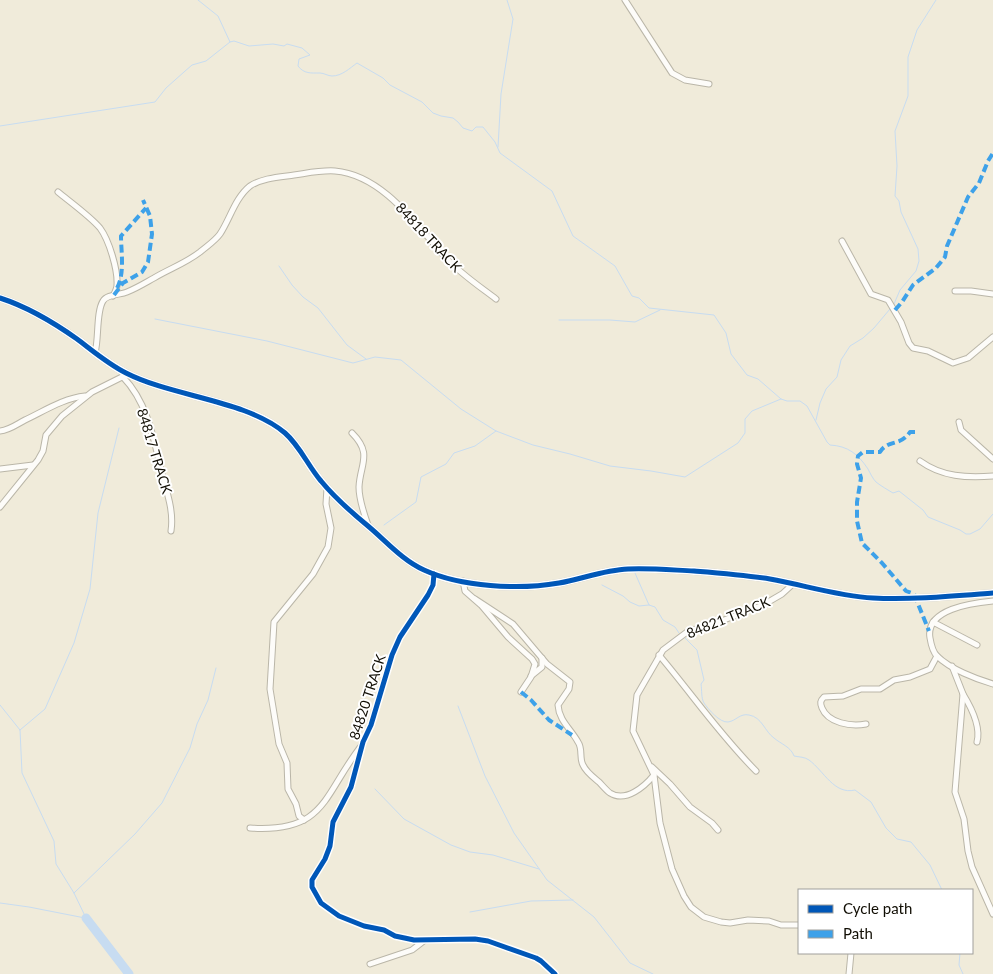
<svg xmlns="http://www.w3.org/2000/svg" width="993" height="974" font-family="Lato,sans-serif">
<style>
.lines{fill:none;stroke-linecap:round;stroke-linejoin:round}
.stream{stroke:#c7dcf1;stroke-width:1}
.river{stroke:#c7dcf1;stroke-width:9}
.minor-casing{stroke:#bab6a8;stroke-width:7}
.tertiary-casing{stroke:#bab6a8;stroke-width:8}
.minor{stroke:#fdfcf9;stroke-width:5}
.tertiary{stroke:#fdfcf9;stroke-width:6}
.quiet{stroke:#3da1e9;stroke-width:4;stroke-dasharray:8 4;stroke-linecap:butt}
.cycleway-casing{stroke:#fff;stroke-width:8}
.cycleway{stroke:#0057b8;stroke-width:5}
.labels{text-anchor:middle;dominant-baseline:central;stroke-width:4;stroke-linejoin:round;paint-order:stroke}
.street-label{font-size:14px;fill:#110e04;stroke:#fff}
</style>
<rect width="100%" height="100%" fill="#f0ebda"/>
<g class="lines">
<g class="stream">
<path d="M198 0 218 16 230 42 234 41 249 46 273 44 284 46 287 44 302 48 310 55 299 59 298 66C304 74 311 73 320 73 324 73 328 76 332 76 342 76 350 68 357 63L383 78 390 85 422 102 433 113 441 116 453 118 458 122 463 128 472 131 476 127H483L495 142 500 153 552 191 573 236 615 266 632 296 639 298 649 308 714 315 726 333 731 354 747 375 758 379 781 399 787 401H800L807 406 827 442 830 445C848 446 858 454 868 469 870 473 873 479 876 482 881 486 888 490 893 493L899 491 923 510 928 517 960 530 966 534H970L980 529 993 514"/>
<polyline points="0,126 155,102 166,88 184,72 192,65 206,61 230,42"/>
<polyline points="498,147 501,94 513,19 507,0"/>
<polyline points="279,266 292,285 303,297 318,308 347,345 366,359"/>
<polyline points="894,304 900,290 916,271 919,261 918,249 901,212 899,201 895,196 897,166 895,131 908,96 908,57 917,30 936,0"/>
<polyline points="155,319 267,341 353,363 375,357 401,360 461,409 496,431 533,445 570,454 610,466 651,471 685,477 738,443 745,433 745,419 752,411 781,399"/>
<polyline points="559,320 610,320 635,322 660,310"/>
<polyline points="816,420 820,403 826,389 837,377 841,360 850,346 863,338 874,328 890,309"/>
<polyline points="384,525 416,502 421,477 446,464 454,453 475,446 496,431"/>
<polyline points="635,573 649,605 655,607 663,620 675,627 679,633"/>
<polyline points="602,585 623,596 630,602 639,606 649,605"/>
<path d="M684 637 697 650 704 680 701 684C702 690 701 698 704 703 708 709 720 723 728 722 736 721 740 713 749 715 762 717 765 732 774 738 781 744 791 747 794 756 799 757 805 757 809 760 824 771 834 795 855 790L871 802 886 828 897 839 911 842 930 865 942 890"/>
<polyline points="0,705 20,730 22,773 54,841 56,864 74,893 86,918"/>
<polyline points="458,706 485,776 514,833 547,880 594,917 630,963 653,974"/>
<polyline points="20,730 45,709 74,643 90,589 98,513 119,428"/>
<polyline points="375,789 404,819 451,845 470,852 493,855 539,869"/>
<polyline points="74,893 135,834 162,803 190,748 197,724 208,700 216,668"/>
<polyline points="0,903 29,907 85,918"/>
<polyline points="470,912 531,901 573,900"/>
<polyline points="960,953 959,965 963,974"/>
</g>
<polyline class="river" points="86,918 129,974"/>
<defs>
<g id="minor">
<polyline points="625,0 672,73 685,80 709,84"/>
<path d="M58 192C69 201 91 217 100 228 109 240 118 270 117 285 117 289 115 292 113 296"/>
<polyline points="842,241 871,294 888,300 901,322 909,343 913,348 928,351 953,363 968,358 993,337"/>
<polyline points="955,291 971,291 993,294"/>
<path d="M95 353C99 339 96 312 103 301 107 294 120 295 127 292 137 288 145 283 154 278 169 269 186 263 200 252 207 246 215 241 220 234 230 219 235 198 250 186 262 178 280 177 294 175 308 173 322 170 335 171 383 175 417 226 446 258 461 274 479 286 496 299"/>
<path d="M123 377C148 403 154 440 162 474 167 493 174 511 171 531"/>
<polyline points="959,422 961,430 993,459"/>
<path d="M0 431C10 430 17 424 25 420 44 411 64 398 85 396"/>
<path d="M352 433C373 454 360 464 359 487 359 500 364 514 368 525"/>
<path d="M920 461C942 477 967 478 993 476"/>
<polyline points="0,469 33,465"/>
<polyline points="0,507 38,460 43,451 46,435 62,416 92,392 128,374"/>
<polyline points="434,574 433,585 428,595 400,637 392,655 371,725 363,742 351,787 333,822 330,846 325,859 312,880 312,887 321,903 339,916 364,926 384,930 395,936 414,940 475,939 488,941 536,958 541,961 555,974"/>
<polyline points="463,581 465,591 481,605 508,637 532,659 535,664 531,677 521,692"/>
<polyline points="793,584 782,594 763,605 724,620 687,632 663,650 637,695 633,731 654,775 660,823 672,869 684,896 691,907 704,917 721,922 730,923 748,920 769,921 781,925 799,925"/>
<path d="M475 599 513 624 547 664 570 682 569 689 558 705C559 721 571 729 578 742 583 749 579 758 583 765 586 772 593 777 599 782 602 785 606 790 610 793 626 803 645 786 654 775"/>
<path d="M993 601C972 603 925 609 930 638 931 644 933 652 937 656 950 669 976 679 993 684"/>
<polyline points="933,622 977,645"/>
<path d="M659 655C692 694 720 735 756 771"/>
<polyline points="952,666 963,694 955,792 964,819 968,851 972,867 993,914"/>
<polyline points="531,676 542,667 542,658"/>
<path d="M963 694C971 707 981 727 977 742"/>
<path d="M866 724C851 727 828 723 822 708 820 703 820 701 824 697L843 696 861 689H880L894 680 910 677 930 669 937 656"/>
<polyline points="652,767 670,784 690,807 712,823 718,830"/>
<polyline points="304,820 299,816 296,804 288,789 287,763 279,744 270,689 274,622 313,574 328,547 331,528 326,504 327,488"/>
<path d="M250 828C327 833 323 794 362 745"/>
<polyline points="370,964 412,950 425,940"/>
<polyline points="849,974 851,953"/>
</g>
<path id="tertiary" d="M0 298C28 307 53 322 77 339 93 351 108 364 126 373 173 397 246 400 285 433 300 446 308 466 321 481 335 498 351 512 368 526 386 541 402 560 424 570 461 587 519 590 559 583 582 579 604 570 628 569 650 568 672 570 694 571 719 573 745 575 770 579 804 585 838 596 873 598 911 600 954 596 993 593"/>
</defs>
<use href="#minor" class="minor-casing"/>
<use href="#tertiary" class="tertiary-casing"/>
<use href="#minor" class="minor"/>
<use href="#tertiary" class="tertiary"/>
<g class="quiet">
<path d="M117 288C125 274 121 251 121 236L146 208"/>
<polyline points="114,295 123,283 142,272 148,262 152,234 150,216 143,200"/>
<polyline points="895,310 902,302 913,285 936,268 945,257 947,246 968,197 979,183 988,161 993,153"/>
<path d="M915 432H910C900 447 888 439 880 452H863L858 456 857 464 861 478 857 502V521L862 543 882 563 906 591 914 594 929 631"/>
<polyline points="521,692 531,700 549,720 572,735"/>
</g>
<defs>
<g id="cycleway">
<path d="M0 298C28 307 53 322 77 339 93 351 108 364 126 373 173 397 246 400 285 433 300 446 308 466 321 481 335 498 351 512 368 526 386 541 402 560 424 570 461 587 519 590 559 583 582 579 604 570 628 569 650 568 672 570 694 571 719 573 745 575 770 579 804 585 838 596 873 598 911 600 954 596 993 593"/>
<polyline points="434,574 433,585 428,595 400,637 392,655 371,725 363,742 351,787 333,822 330,846 325,859 312,880 312,887 321,903 339,916 364,926 384,930 395,936 414,940 475,939 488,941 536,958 541,961 555,974"/>
</g>
</defs>
<use href="#cycleway" class="cycleway-casing"/>
<use href="#cycleway" class="cycleway"/>
</g>
<g class="labels">
<g class="street-label">
<text transform="translate(429 237) rotate(47)">84818 TRACK</text>
<text transform="translate(155 451) rotate(73)">84817 TRACK</text>
<text transform="translate(728 617) rotate(-22)">84821 TRACK</text>
<text transform="translate(367 697) rotate(-72)">84820 TRACK</text>
</g>
</g>
<rect x="798" y="889" width="175" height="65" fill="#ffffff" stroke="#a09f9b"/>
<rect x="808" y="905" width="25" height="8" fill="#0057b8" stroke="#a09f9b"/>
<text x="843" y="914" font-size="15" fill="#110e04">Cycle path</text>
<rect x="808" y="930" width="25" height="8" fill="#3da1e9" stroke="#a09f9b"/>
<text x="843" y="939" font-size="15" fill="#110e04">Path</text>
</svg>
